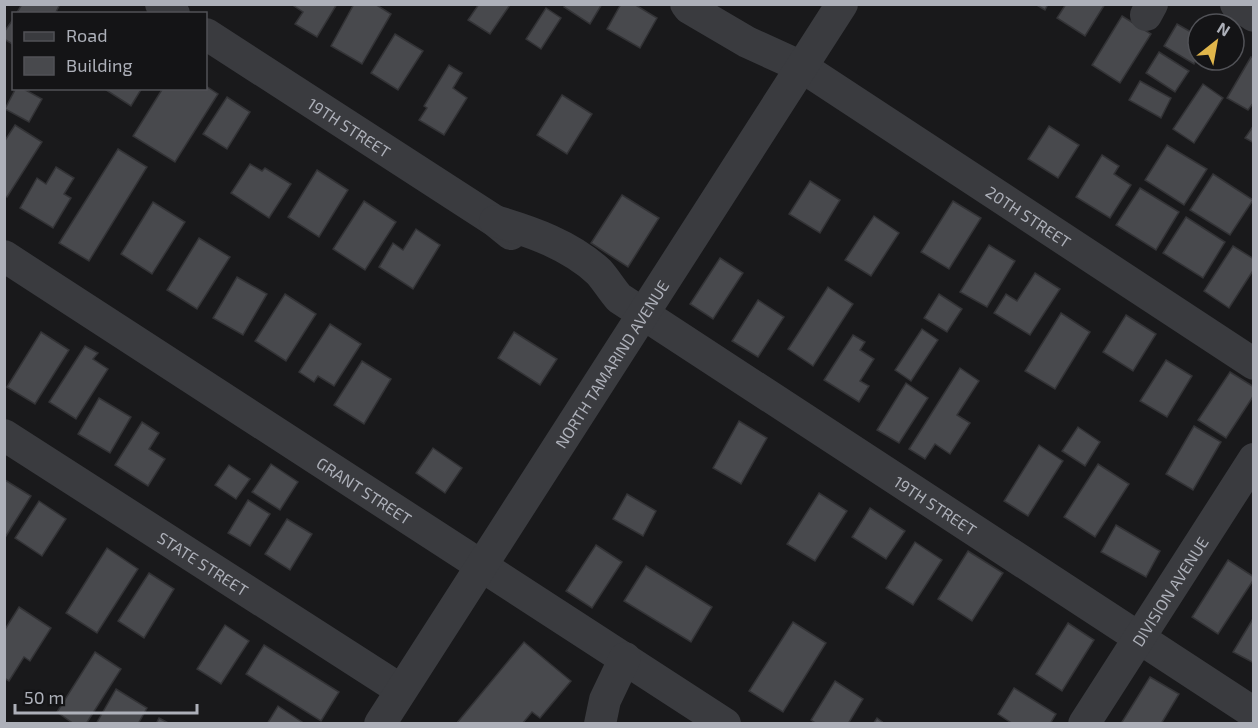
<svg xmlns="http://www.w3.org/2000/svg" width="1258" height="728" font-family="'Exo 2',sans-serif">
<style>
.building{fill:#48494d;stroke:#333336;stroke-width:1.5}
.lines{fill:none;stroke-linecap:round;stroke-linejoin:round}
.minor{stroke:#3a3b3f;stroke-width:32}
.labels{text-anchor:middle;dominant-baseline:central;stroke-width:4.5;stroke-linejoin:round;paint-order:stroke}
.street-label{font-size:16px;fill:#adb0b9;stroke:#141416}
</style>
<rect width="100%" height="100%" fill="#19191b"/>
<g class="building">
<polygon points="22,4 60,4 55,14 16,14"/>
<polygon points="291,4 337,4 317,37 295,24 303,12"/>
<polygon points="354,4 375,4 391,14 362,64 331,46"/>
<polygon points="479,4 510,5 490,34 468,20"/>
<polygon points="565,4 602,4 590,24 564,7"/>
<polygon points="621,4 634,4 657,18 640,48 607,29"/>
<polygon points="1035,4 1048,4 1045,10"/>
<polygon points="1066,4 1105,4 1085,36 1057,18"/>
<polygon points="546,8 561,18 541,49 526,39"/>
<polygon points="1122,16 1151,34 1120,83 1092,65"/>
<polygon points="14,18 14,45 4,39 4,32"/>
<polygon points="1177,24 1198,36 1198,57 1194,64 1164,46"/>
<polygon points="395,34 423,51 398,90 371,73"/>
<polygon points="1159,52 1189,71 1175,92 1146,73"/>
<polygon points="1251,57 1254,58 1254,102 1248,110 1227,98"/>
<polygon points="449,65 462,73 453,88 467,98 444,135 419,120 427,108 424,106"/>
<polygon points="1140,81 1171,98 1161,118 1129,100"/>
<polygon points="1203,84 1223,98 1194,143 1173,129"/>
<polygon points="206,86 218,94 175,162 133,136 163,88 206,88"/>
<polygon points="16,88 22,88 42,99 29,122 5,109"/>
<polygon points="103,88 142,88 131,106"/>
<polygon points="562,95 592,114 567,154 537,135"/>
<polygon points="227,97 250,112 227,149 203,134"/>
<polygon points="15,125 42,142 7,197 4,195 4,142"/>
<polygon points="1254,125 1254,143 1245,138"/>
<polygon points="1049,126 1079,145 1058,178 1028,159"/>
<polygon points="1167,145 1207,169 1184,205 1145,180"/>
<polygon points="118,149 147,167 89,261 59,243"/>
<polygon points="1102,155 1119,166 1114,174 1131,185 1110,218 1076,197"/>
<polygon points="250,164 262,171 265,168 291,184 269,218 231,193"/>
<polygon points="56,167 74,178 64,194 71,198 53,228 20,208 37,178 46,184"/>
<polygon points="317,170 348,190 319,237 288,217"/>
<polygon points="1213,174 1253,200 1230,235 1190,210"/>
<polygon points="810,181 840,200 820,233 789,214"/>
<polygon points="1140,188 1179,212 1156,250 1116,225"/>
<polygon points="622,195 659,218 628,267 591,243"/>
<polygon points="364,201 396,222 365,270 333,249"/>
<polygon points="953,201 981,218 949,269 921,252"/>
<polygon points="153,202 185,222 152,274 121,254"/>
<polygon points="874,216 899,233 871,276 845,260"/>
<polygon points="1186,217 1225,242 1203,278 1163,253"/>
<polygon points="416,229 440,245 413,289 379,267 393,243 403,250"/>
<polygon points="199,238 230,257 197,309 167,290"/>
<polygon points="989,245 1015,261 987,307 960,292"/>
<polygon points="1233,246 1254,259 1254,269 1229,308 1204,291"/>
<polygon points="720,258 743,273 713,319 690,304"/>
<polygon points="1035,273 1060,289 1030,335 994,313 1006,294 1017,301"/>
<polygon points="237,277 267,294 243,335 213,318"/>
<polygon points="828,287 853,304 813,366 788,349"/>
<polygon points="285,294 316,314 286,361 255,341"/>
<polygon points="939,294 962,309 947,332 924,318"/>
<polygon points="758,300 784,317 758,357 732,341"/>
<polygon points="1061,313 1090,332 1055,389 1025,371"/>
<polygon points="1126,315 1156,334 1133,371 1103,352"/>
<polygon points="330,324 361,344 334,386 318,376 314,382 299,372"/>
<polygon points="922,329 938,340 911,381 895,370"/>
<polygon points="41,332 69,350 35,404 7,387"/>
<polygon points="514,332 557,359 540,385 498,358"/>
<polygon points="853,335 865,342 860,350 874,359 860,381 869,386 859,402 824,380"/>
<polygon points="85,346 98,353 93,359 108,369 76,419 49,402"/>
<polygon points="1166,360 1192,376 1167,417 1140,401"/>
<polygon points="362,361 391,379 364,424 334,405"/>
<polygon points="960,368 979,381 957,415 970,423 950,454 935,444 925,459 909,449"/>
<polygon points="1230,372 1254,387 1254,395 1226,438 1198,420"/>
<polygon points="906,383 928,398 899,443 877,430"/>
<polygon points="99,398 131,417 110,453 78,434"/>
<polygon points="739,421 767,438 741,484 713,468"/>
<polygon points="142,422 159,433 149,449 165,459 148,486 115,465"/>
<polygon points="1194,426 1221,442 1193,490 1166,474"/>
<polygon points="1078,427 1100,442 1085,466 1062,451"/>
<polygon points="1039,445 1063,461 1028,516 1004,501"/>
<polygon points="433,448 462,468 445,493 416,473"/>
<polygon points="271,464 298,482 280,510 252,492"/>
<polygon points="1098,464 1129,484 1095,537 1064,517"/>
<polygon points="229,465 250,479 236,499 215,485"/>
<polygon points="5,480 31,496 6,536 4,535"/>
<polygon points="819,493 847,511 815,561 787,544"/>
<polygon points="627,494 656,511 643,536 613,519"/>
<polygon points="248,500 270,514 250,546 228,533"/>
<polygon points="39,501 66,519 42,556 15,538"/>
<polygon points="870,508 905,531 886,559 852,537"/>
<polygon points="287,519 312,534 290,570 265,554"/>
<polygon points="1116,525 1160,551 1146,577 1101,552"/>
<polygon points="915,542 942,560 913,605 886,588"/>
<polygon points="596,545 622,562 592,608 566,591"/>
<polygon points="107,548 138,569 97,633 66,613"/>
<polygon points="968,551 1003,573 972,621 938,599"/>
<polygon points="1228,560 1254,577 1254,579 1218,634 1192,617"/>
<polygon points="646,566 712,607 691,642 624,601"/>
<polygon points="149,573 174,589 144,638 118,621"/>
<polygon points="19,607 51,628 30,661 24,657 9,681 4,678 4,631"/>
<polygon points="1254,617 1254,663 1233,652"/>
<polygon points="793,622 826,643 783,712 749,691"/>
<polygon points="1068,623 1094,640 1062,691 1036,674"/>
<polygon points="225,625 249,641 221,684 197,669"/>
<polygon points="524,642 571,681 540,718 532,712 522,724 456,724"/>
<polygon points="264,645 339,692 321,721 246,674"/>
<polygon points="95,652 121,669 86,724 74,724 57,712"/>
<polygon points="1150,677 1179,694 1161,724 1125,724 1122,722"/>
<polygon points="835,681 863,699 848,724 817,724 811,720"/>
<polygon points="1014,688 1056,714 1050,724 1013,724 998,714"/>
<polygon points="116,689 147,708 138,724 96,724"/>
<polygon points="278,706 305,724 267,724"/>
<polygon points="159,718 170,724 156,724"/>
<polygon points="877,718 885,724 873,724"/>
</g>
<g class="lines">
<g class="minor">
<polyline points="161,4 174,14"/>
<path id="s1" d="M686 4 689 8 747 42 802 67 1254 364"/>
<polyline points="1236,4 1254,16"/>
<polyline points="1146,15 1152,4"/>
<path id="s2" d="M206 34 495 221 511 234"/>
<path id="s3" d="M495 221C532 232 570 245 599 272 606 280 612 290 619 298L1254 713"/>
<path id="s4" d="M4 256 725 724"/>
<path id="s5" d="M4 435 401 690"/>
<path id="s6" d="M380 724 842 4"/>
<polyline points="600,724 605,700 625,658"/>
<path id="s7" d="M1084 724 1254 459"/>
</g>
</g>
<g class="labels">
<g class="street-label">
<text stroke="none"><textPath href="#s2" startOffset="171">19TH STREET</textPath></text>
<text stroke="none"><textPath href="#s1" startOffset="404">20TH STREET</textPath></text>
<text stroke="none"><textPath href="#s6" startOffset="428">NORTH TAMARIND AVENUE</textPath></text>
<text stroke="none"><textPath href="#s4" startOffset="430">GRANT STREET</textPath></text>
<text stroke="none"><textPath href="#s3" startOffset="528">19TH STREET</textPath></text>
<text stroke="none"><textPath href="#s5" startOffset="237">STATE STREET</textPath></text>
<text stroke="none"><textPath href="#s7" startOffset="158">DIVISION AVENUE</textPath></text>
</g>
</g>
<rect width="1258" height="728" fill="none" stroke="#adb0b9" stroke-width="12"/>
<rect x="12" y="12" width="195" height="78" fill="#141416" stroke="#515257" stroke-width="1.5"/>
<rect x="24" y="32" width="30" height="9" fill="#3a3b3f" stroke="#515257" stroke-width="1.5"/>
<text x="66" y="42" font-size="18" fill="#adb0b9">Road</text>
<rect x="24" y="57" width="30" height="18" fill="#48494d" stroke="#515257" stroke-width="1.5"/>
<text x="66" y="72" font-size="18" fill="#adb0b9">Building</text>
<g transform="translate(1216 42) rotate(31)"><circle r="28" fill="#141416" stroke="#515257" stroke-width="1.5"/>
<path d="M0-4.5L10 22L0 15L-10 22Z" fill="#e1b64b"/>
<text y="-9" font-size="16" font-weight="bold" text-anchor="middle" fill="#adb0b9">N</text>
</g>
<path d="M15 704v9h182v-9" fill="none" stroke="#adb0b9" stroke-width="3"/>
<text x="24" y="704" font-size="18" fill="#adb0b9" stroke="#141416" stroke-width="4.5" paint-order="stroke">50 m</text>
</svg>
